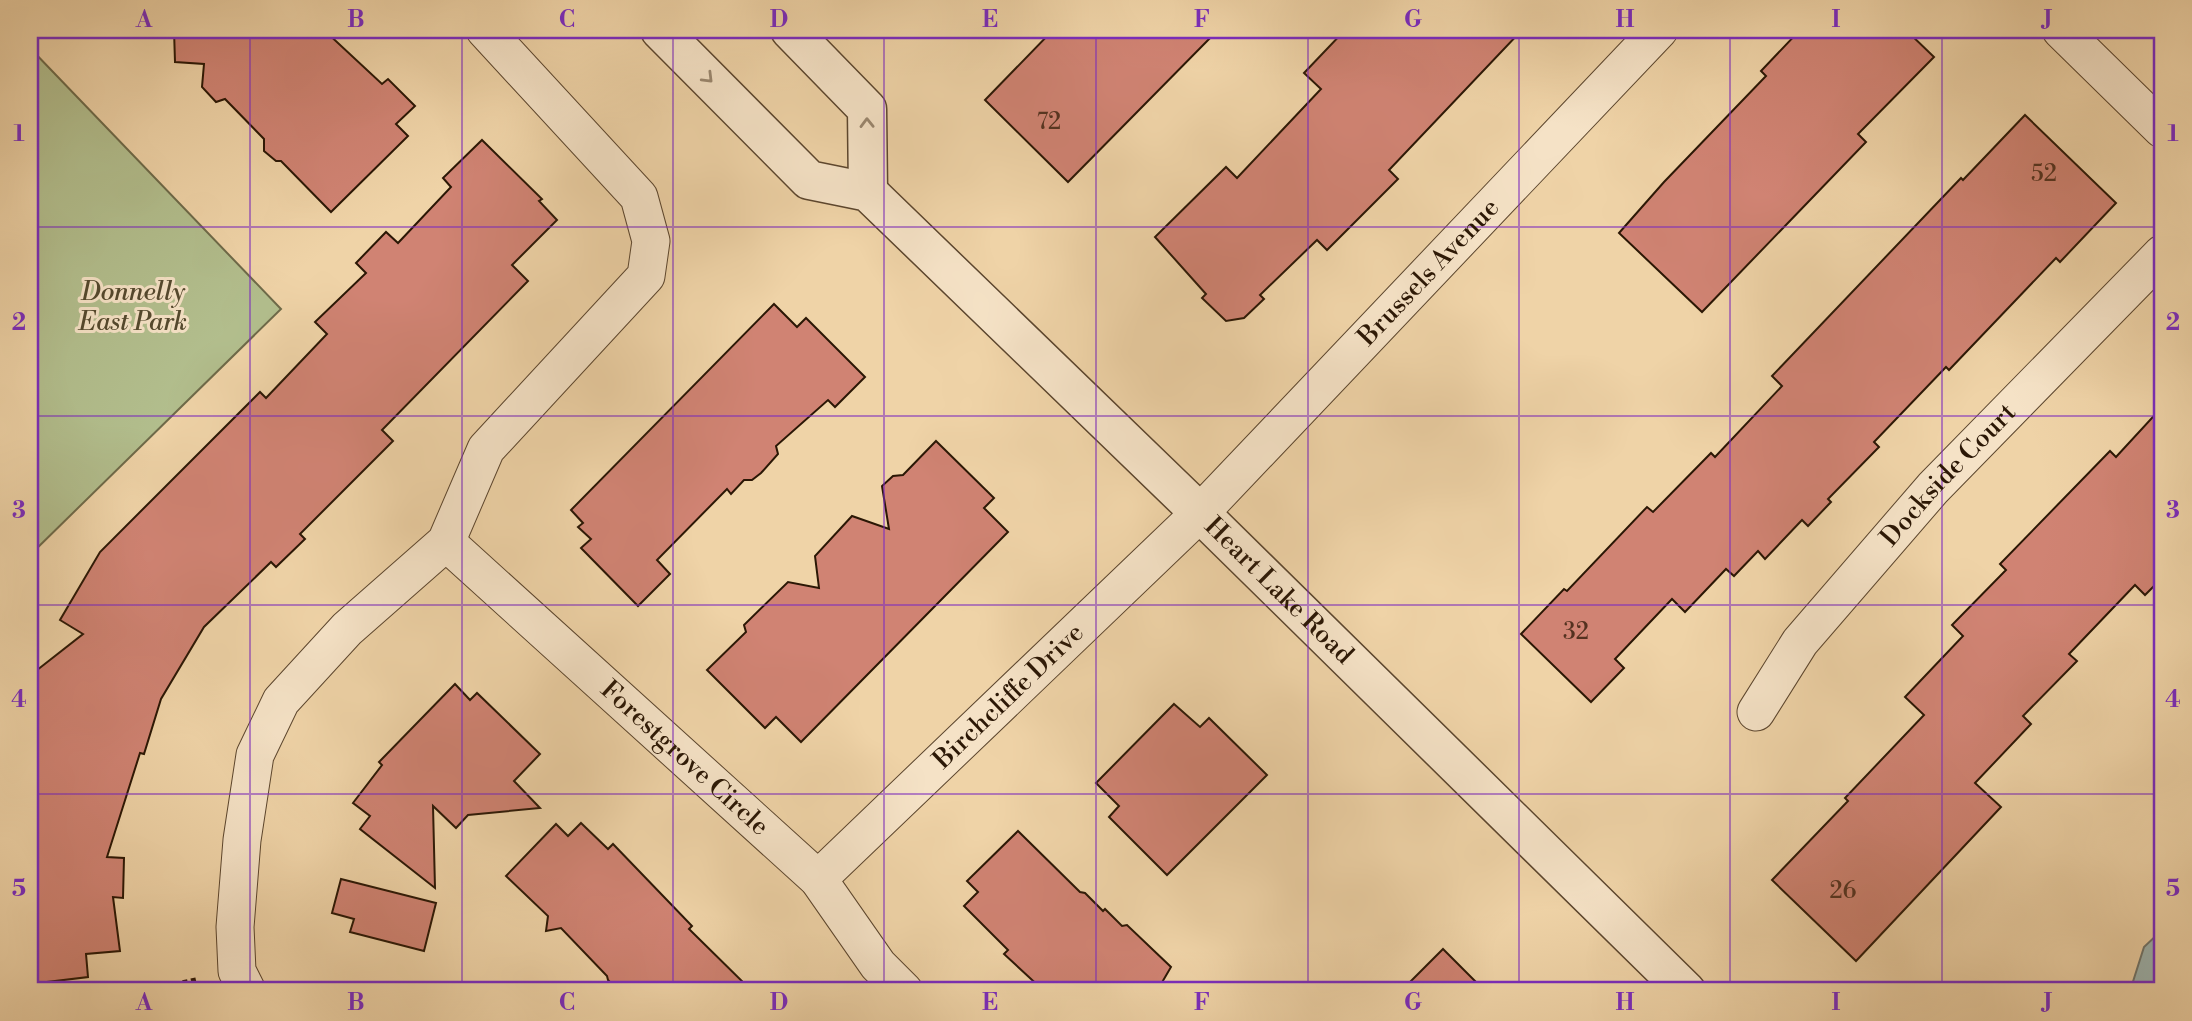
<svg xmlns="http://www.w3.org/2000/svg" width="2192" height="1021" font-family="'Libre Bodoni',serif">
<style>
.green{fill:#b2be8d;stroke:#6e6a49;stroke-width:2}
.water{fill:#9eb6b2;stroke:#70766d;stroke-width:2}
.building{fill:#d08373;stroke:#2b1705;stroke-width:2}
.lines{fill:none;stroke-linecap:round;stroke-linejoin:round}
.minor-casing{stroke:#5c462e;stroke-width:39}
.tertiary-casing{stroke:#5c462e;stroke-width:41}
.path{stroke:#2b1705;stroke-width:4.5;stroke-dasharray:5 3.5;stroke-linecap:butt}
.minor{stroke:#f5e2c6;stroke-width:37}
.tertiary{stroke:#f5e2c6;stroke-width:38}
.oneway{stroke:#9a876f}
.grid{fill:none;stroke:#7b2cbf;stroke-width:2;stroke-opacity:0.55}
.labels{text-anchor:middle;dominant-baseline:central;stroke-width:6;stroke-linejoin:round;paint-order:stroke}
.number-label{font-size:23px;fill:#543220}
.street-label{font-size:26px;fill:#2b1705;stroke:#f5e2c6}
.park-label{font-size:26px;font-style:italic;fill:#54492e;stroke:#f5e2c6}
.neatline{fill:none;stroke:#7b2cbf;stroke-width:2.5}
.grid-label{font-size:23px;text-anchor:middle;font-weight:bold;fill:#7b2cbf}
</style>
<rect width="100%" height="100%" fill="#efd3a7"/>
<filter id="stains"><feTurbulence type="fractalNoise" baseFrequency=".00286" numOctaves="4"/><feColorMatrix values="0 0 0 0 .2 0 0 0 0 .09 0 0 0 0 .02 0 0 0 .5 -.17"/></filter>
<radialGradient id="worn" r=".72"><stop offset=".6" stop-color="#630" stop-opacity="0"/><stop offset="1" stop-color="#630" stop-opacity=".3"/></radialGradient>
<polygon class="green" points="30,48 281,309 30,555"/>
<polygon class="water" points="2162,930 2162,991 2130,991 2144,947"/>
<g class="building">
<polygon points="174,30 324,30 382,84 388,79 415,106 396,124 408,136 331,212 281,161 276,161 264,151 264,139 225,99 216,102 202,87 204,64 175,62"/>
<polygon points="1053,30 1218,30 1068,182 985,100"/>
<polygon points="1345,30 1522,30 1389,170 1398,179 1327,250 1317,240 1260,295 1264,299 1244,318 1226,321 1202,298 1206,294 1155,237 1226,167 1237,178 1321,89 1304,73"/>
<polygon points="1800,30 1906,30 1934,57 1858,134 1866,142 1702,312 1619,233 1664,182 1766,76 1761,71"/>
<polygon points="2025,115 2116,203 2060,262 2056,258 1949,370 1946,367 1874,442 1879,447 1828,499 1831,502 1808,526 1802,520 1765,559 1758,551 1734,576 1726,569 1685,612 1672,599 1615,659 1624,668 1591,702 1521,634 1564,589 1567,591 1647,507 1653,512 1711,453 1715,457 1782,386 1772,376 1961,178 1963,180"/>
<polygon points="482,140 542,199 539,201 557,220 512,265 528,281 382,430 393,441 300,534 305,539 276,567 271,562 204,627 161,699 144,754 140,753 107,857 124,858 123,898 113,897 120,951 86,954 88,977 30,984 30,684 32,674 83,634 60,620 100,552 260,392 266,398 327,334 315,322 366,273 356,263 386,232 398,243 451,187 443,178"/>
<polygon points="774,304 797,327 806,318 865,377 835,407 828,400 776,446 778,454 761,473 752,480 744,480 731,494 727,489 657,560 670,574 638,606 581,548 591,539 578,527 583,523 571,510"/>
<polygon points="2162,407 2162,578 2145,595 2135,585 2069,654 2077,661 2023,716 2031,724 1975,783 2001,807 1856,961 1772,880 1848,801 1845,798 1924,715 1905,697 1963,636 1952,625 2006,570 2000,564 2110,451 2116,457"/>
<polygon points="936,441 994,498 984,508 1008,532 801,742 776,717 765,728 707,670 746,632 744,625 788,582 819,588 815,556 852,516 889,529 882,486 893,476 903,475"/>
<polygon points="455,684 470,700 477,693 540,754 514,781 540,808 468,815 456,828 433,806 435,888 360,829 370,816 353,803 382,765 379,762"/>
<polygon points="1174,704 1200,727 1209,718 1267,775 1167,875 1109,817 1119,806 1096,783"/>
<polygon points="581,823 608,849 613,844 692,926 689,929 752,991 618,991 608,980 607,976 561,928 546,931 548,916 506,876 556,824 568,836"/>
<polygon points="1018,831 1080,892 1085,893 1103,911 1105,909 1122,926 1127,925 1171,967 1157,991 1044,991 1004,954 1008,950 964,906 978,892 967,881"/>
<polygon points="341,879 436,903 424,951 350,932 354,919 332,913"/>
<polygon points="1443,949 1485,991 1401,991"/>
</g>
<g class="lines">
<defs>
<g id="minor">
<polyline points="2061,30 2162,129"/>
<path id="s1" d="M446 542 818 879 878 965 904 991"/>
<path id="s2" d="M1756 712 1800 642 1933 488 2162 254"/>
<path id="s3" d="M818 879 1200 513 1659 30"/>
<polyline points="247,991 237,971 235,927 242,840 255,755 281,701 347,629 446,542 486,449 646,276 651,241 639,197 485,30"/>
</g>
<g id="tertiary">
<path id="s4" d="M660 30 809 180 868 192 1200 513 1686 991"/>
<polyline points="790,30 867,109 868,192"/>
</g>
</defs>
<use href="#minor" class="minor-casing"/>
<use href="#tertiary" class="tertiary-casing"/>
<polyline class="path" points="141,991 199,979"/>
<use href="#minor" class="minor"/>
<use href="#tertiary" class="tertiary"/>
</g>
<defs><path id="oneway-chevron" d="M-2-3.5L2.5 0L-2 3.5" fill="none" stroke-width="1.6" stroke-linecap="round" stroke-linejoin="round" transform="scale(1.75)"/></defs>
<g class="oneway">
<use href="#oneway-chevron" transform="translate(708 78) rotate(45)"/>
<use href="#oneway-chevron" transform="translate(867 123) rotate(-91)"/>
</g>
<path class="grid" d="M250 30V991M462 30V991M673 30V991M884 30V991M1096 30V991M1308 30V991M1519 30V991M1730 30V991M1942 30V991M30 227H2162M30 416H2162M30 605H2162M30 794H2162"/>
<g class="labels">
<g class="number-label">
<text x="1049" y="122">72</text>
<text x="2044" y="174">52</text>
<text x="1576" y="632">32</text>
<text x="1843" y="891">26</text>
</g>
<g class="street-label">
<text stroke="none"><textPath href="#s3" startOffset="861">Brussels Avenue</textPath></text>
<text stroke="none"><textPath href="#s2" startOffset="306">Dockside Court</textPath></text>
<text stroke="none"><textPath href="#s4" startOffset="844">Heart Lake Road</textPath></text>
<text stroke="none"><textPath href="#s3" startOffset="264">Birchcliffe Drive</textPath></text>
<text stroke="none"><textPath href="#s1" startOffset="322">Forestgrove Circle</textPath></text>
</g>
<g class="park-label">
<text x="133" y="292">Donnelly<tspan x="133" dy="30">East Park</tspan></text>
</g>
</g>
<rect width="2192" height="1021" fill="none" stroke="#efd3a7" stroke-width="77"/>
<rect x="38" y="38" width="2116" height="944" class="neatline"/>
<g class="grid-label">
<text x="144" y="27">A</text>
<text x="356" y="27">B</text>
<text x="567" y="27">C</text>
<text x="779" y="27">D</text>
<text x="990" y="27">E</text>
<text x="1202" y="27">F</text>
<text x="1413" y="27">G</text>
<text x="1625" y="27">H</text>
<text x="1836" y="27">I</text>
<text x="2048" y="27">J</text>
<text x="19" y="141">1</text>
<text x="2173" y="141">1</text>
<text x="19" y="330">2</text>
<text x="2173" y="330">2</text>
<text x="19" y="518">3</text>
<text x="2173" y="518">3</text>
<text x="19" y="707">4</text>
<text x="2173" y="707">4</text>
<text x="19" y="896">5</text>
<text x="2173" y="896">5</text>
<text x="144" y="1010">A</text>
<text x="356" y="1010">B</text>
<text x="567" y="1010">C</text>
<text x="779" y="1010">D</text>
<text x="990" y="1010">E</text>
<text x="1202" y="1010">F</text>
<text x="1413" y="1010">G</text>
<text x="1625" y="1010">H</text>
<text x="1836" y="1010">I</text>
<text x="2048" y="1010">J</text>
</g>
<rect width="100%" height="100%" filter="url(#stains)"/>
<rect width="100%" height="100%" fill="url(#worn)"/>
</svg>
